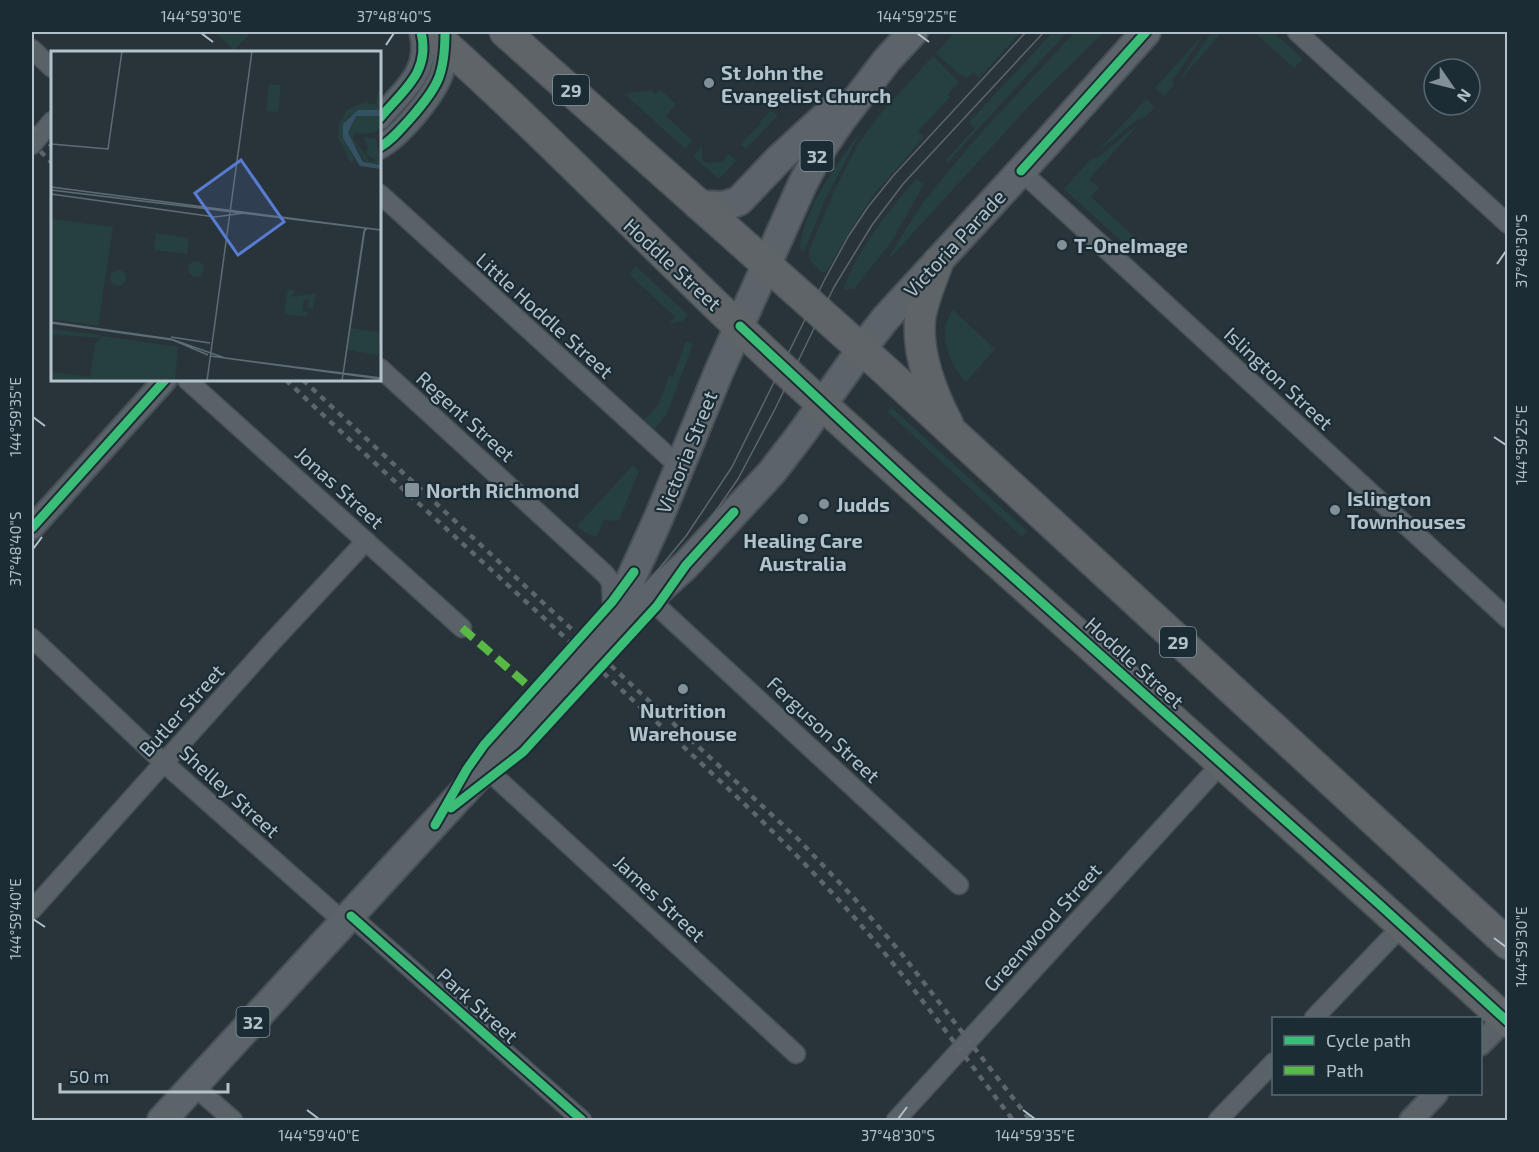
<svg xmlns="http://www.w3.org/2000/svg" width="1539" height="1152" font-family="'Exo 2',sans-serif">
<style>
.green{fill:#25403e}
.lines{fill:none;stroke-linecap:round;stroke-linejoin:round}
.minor-casing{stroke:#474f54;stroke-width:21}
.tertiary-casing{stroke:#474f54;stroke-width:26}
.primary-casing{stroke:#475056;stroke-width:32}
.trunk-casing{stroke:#464f55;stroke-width:33}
.minor{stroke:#596267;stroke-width:18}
.tertiary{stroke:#596267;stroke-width:22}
.primary{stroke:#5c6469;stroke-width:28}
.trunk{stroke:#5e6468;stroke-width:30}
.tram{stroke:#5d656b;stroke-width:1.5}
.rail{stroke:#5d656b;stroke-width:4.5;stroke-dasharray:6 6;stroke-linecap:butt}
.quiet{stroke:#58b947;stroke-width:8;stroke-dasharray:15 8;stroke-linecap:butt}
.cycleway-casing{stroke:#1b2c35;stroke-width:13}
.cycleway{stroke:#3abd76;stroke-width:9}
.ticks{fill:none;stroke:#b3c1cb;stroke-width:2}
.poi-dot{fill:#839098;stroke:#1b2c35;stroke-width:2}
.labels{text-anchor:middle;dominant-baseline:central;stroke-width:4.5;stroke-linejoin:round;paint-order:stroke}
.shield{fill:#1b2c35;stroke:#85949e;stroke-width:1.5}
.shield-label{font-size:18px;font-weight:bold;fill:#b3c1cb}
.poi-label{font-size:20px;font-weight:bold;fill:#b3c1cb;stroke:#1b2c35;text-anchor:start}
.street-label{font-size:20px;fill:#b3c1cb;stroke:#1b2c35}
.inset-road{fill:none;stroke:#606c74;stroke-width:1.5}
.view{fill:#597cd3;fill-opacity:0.15;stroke:#597cd3;stroke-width:3}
.inset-edge{fill:none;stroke:#b3c1cb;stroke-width:3}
.neatline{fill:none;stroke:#b3c1cb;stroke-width:2}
.ticks-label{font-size:15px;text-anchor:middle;fill:#b3c1cb}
</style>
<rect width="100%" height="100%" fill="#29343a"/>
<g class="green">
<polygon points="215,32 248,32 250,34 234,50"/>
<polygon points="955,32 1021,32 979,78 973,72 967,78 959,74 936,53"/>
<polygon points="1053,32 1067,32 948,162 946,160 975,128 969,122"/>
<polygon points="1075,32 1104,32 1030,105 892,256 890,255 919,208 941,180 980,134"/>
<polygon points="1209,32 1222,32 1179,81 1210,34"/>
<polygon points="1254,32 1273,32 1303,59 1294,68"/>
<polygon points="1204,34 1173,80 1174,85 1164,96 1155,88"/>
<polygon points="933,56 959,82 947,95 950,97 918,131 924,137 875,193 858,218 826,272 821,272 810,260 809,251 835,189 858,144 881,113"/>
<polygon points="651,90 655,94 660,90 676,104 666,116 693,141 685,149 625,94"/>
<polygon points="1146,99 1155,107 1144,118 1138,119 1096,153"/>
<polygon points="770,111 778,115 746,149 741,145 742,142 761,124 760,122"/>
<polygon points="1140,123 1089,179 1099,188 1091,197 1139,241 1131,250 1064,189 1092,158 1097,158"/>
<path d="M862 129 825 200 804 252 800 248C803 208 839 162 862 129Z"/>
<polygon points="702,147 702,160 707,163 722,162 729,154 736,161 721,177 717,177 693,156"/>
<path d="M916 179 924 184 892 241 854 289H843C859 248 887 212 916 179Z"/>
<polygon points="636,266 688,315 683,321 669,324 675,317 629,274"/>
<path d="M953 310 995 349 966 382C949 364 936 332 953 310Z"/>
<polygon points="686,341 693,344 667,414 654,429 644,420 659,404 669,376 673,377"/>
<polygon points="891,407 1027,531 1022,537 888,412"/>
<polygon points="633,465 639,471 619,520 608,521 605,519 601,524 602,525 597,536 587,534 577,526"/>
</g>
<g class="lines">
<defs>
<g id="minor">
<polyline points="1297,32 1508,224"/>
<polyline points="32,49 52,68"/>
<polyline points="32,145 52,121"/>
<polyline points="1021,171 1508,619"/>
<polyline points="380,194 681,468"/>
<polyline points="380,368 605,574 611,582 612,602"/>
<polyline points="187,380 462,628"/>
<polyline points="657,606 959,885"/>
<polyline points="32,638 164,763 345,923"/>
<polyline points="493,775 796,1054"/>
<polyline points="32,910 271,643 366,541"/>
<polyline points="351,916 582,1120"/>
<polyline points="1314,1018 1402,926"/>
<polyline points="194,1086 233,1120"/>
<polyline points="896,1120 1221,764"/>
<polyline points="1218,1120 1274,1062"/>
</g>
<g id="tertiary">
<path d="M380 118C403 90 431 72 421 32"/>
<path d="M380 147C400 136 435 95 442 72 445 61 445 47 445 35"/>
<polyline points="32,528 165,380"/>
<polyline points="1480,1044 1508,1016"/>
<polyline points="1411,1120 1436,1094"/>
</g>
<g id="primary">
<polyline points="698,205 724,206 739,201 780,158 839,104"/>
<polyline points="608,629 659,517 720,369 803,183 820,151 841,120 887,60 913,32"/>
<polyline points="162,1120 604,639 686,565 772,472 802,433 861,350 885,319 1045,145 1146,32"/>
</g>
<g id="trunk">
<path d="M431 32C555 142 669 264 792 377 1029 593 1271 805 1508 1022"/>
<polyline points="505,32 885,370 1508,944"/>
<path d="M938 262C932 280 922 301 920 320 917 354 932 394 948 424"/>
</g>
</defs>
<use href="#minor" class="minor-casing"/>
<use href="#tertiary" class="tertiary-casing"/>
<use href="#primary" class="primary-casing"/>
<use href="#trunk" class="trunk-casing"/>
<use href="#minor" class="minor"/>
<use href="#tertiary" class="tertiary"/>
<use href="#primary" class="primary"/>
<use href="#trunk" class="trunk"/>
<g class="tram">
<polyline points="157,1120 634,599 686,536 732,467 825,279 848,237 868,207 893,176 1026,32"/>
<polyline points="172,1120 610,644 677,567 738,479 775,409 834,287 872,225 903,184 1044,32"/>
</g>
<g class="rail">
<polyline points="32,127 52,146"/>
<polyline points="32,143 52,163"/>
<path d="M286 380C397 485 511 587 624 692 690 753 758 814 820 880 891 954 951 1039 1013 1120"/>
<polyline points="303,380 799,840 853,897 901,953 1030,1120"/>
</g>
<polyline class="quiet" points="462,628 533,690"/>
<defs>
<g id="cycleway">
<path d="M380 118C403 90 431 72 421 32"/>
<path d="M380 147C392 140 400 130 410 119 438 87 445 75 445 32"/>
<polyline points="1021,171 1146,32"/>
<polyline points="740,326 918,492 1381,906 1508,1022"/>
<polyline points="32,528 165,380"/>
<polyline points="451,808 523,752 657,606 686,565 734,512"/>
<polyline points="435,825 467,769 484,745 612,602 634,572"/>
<polyline points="351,916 582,1120"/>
</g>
</defs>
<use href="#cycleway" class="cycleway-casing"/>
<use href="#cycleway" class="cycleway"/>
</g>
<path class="ticks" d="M201 33 213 42M917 33 929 42M386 45 394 33M1497 264 1506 251M33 417 45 426M1494 437 1506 445M33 549 42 537M33 919 45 927M1494 938 1506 947M307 1110 319 1119M1023 1110 1035 1119M898 1119 907 1107"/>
<g class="poi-dot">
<circle cx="709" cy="83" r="6"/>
<circle cx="1062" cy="245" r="6"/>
<rect x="404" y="482" width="16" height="16" rx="3"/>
<circle cx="824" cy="504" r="6"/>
<circle cx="1335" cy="510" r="6"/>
<circle cx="803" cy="519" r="6"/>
<circle cx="683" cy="689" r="6"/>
</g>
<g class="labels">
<g class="shield">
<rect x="553" y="75" width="36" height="30" rx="4.5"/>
<rect x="800.5" y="141" width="33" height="30" rx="4.5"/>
<rect x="1160" y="627" width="36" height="30" rx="4.5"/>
<rect x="236.5" y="1007" width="33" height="30" rx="4.5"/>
</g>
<g class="shield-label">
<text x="571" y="90">29</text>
<text x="817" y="156">32</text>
<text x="1178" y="642">29</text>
<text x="253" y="1022">32</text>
</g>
<g class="poi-label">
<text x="721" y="72">St John the<tspan x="721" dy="23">Evangelist Church</tspan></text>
<text x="1074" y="245">T-OneImage</text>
<text x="426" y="490">North Richmond</text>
<text x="1347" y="498">Islington<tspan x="1347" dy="23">Townhouses</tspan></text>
<text x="836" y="504">Judds</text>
<text x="803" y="540" text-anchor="middle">Healing Care<tspan x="803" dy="23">Australia</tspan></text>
<text x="683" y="710" text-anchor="middle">Nutrition<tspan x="683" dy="23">Warehouse</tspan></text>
</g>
<g class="street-label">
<text transform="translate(954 243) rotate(-47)">Victoria Parade</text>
<text transform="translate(673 264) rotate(43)">Hoddle Street</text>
<text transform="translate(545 315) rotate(42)">Little Hoddle Street</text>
<text transform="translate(1279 378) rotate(43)">Islington Street</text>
<text transform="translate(466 416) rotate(42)">Regent Street</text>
<text transform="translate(686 452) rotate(-68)">Victoria Street</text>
<text transform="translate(340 487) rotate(42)">Jonas Street</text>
<text transform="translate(1135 662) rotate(42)">Hoddle Street</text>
<text transform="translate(181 710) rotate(-48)">Butler Street</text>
<text transform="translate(824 729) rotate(43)">Ferguson Street</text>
<text transform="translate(230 791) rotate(42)">Shelley Street</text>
<text transform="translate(660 898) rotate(43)">James Street</text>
<text transform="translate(1042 927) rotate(-48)">Greenwood Street</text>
<text transform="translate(478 1005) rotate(42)">Park Street</text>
</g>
</g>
<g transform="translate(51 51)">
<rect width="330" height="330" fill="#29343a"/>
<path d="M218 33 230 34 227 61 215 60ZM328 37 330 59 298 65 294 71 297 96 304 108 300 112 287 86 288 72 296 59 314 51 324 54ZM319 62 330 65V76L323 82 303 83 302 87 319 111 326 110 315 103 317 95 312 86 325 88 330 113 315 112 297 83 305 65ZM0 168 62 176 47 275 0 268ZM105 182 138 187 136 203 103 199ZM137 218a8 8 0 1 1 16 0a8 8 0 1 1-16 0ZM59 227a8 8 0 1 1 16 0a8 8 0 1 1-16 0ZM237 238 244 240 240 246 265 242 262 258 256 257 258 249 253 248 251 260 257 261 256 266 233 263ZM300 277 330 282 327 304 308 301 305 306 308 301 297 299ZM2 278 49 284V287L1 283ZM52 285 127 296 124 330H4L0 326V321L39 326 44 293Z" fill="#25403e"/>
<path d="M307 59H330V65H305L297 82 312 111 330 114V118L309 115 292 87V73Z" fill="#335365"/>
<path class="inset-road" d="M0 93 57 98 71 0M0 136 330 179M0 139 330 179M0 143 164 166 193 162M0 271 120 288 174 307 330 328M0 272 122 289 157 304M120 286 159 292M159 305 330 327M156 330 201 0M291 330 314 177M291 330 313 180 317 177"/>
<path class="view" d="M190 109 233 171 187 204 144 142Z"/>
<rect width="330" height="330" class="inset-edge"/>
</g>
<rect width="1539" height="1152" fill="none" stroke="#1b2c35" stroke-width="66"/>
<rect x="1272" y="1017" width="210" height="78" fill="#1b2c35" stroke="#586871" stroke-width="1.5"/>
<rect x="1284" y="1036" width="30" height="9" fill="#3abd76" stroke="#586871" stroke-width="1.5"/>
<text x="1326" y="1047" font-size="18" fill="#b3c1cb">Cycle path</text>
<rect x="1284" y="1066" width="30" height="9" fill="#58b947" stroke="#586871" stroke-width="1.5"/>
<text x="1326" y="1077" font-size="18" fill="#b3c1cb">Path</text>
<g transform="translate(1452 87) rotate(125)"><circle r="28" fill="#1b2c35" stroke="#586871" stroke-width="1.5"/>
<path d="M0-4.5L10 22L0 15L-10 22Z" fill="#839098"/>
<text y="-9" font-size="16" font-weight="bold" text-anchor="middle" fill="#b3c1cb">N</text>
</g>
<path d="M60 1083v9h168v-9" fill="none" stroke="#b3c1cb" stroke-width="3"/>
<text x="69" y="1083" font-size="18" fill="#b3c1cb" stroke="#1b2c35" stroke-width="4.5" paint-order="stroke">50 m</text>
<rect x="33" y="33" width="1473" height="1086" class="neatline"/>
<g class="ticks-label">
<text x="201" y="22">144°59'30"E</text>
<text x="394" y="22">37°48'40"S</text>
<text x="917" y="22">144°59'25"E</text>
<text transform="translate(1522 251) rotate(-90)" y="5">37°48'30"S</text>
<text transform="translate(16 417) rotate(-90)" y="5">144°59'35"E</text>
<text transform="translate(1522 445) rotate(-90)" y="5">144°59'25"E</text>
<text transform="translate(16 549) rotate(-90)" y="5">37°48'40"S</text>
<text transform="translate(16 919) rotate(-90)" y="5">144°59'40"E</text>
<text transform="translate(1522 947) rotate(-90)" y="5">144°59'30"E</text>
<text x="319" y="1141">144°59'40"E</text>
<text x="898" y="1141">37°48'30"S</text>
<text x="1035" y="1141">144°59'35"E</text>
</g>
</svg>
